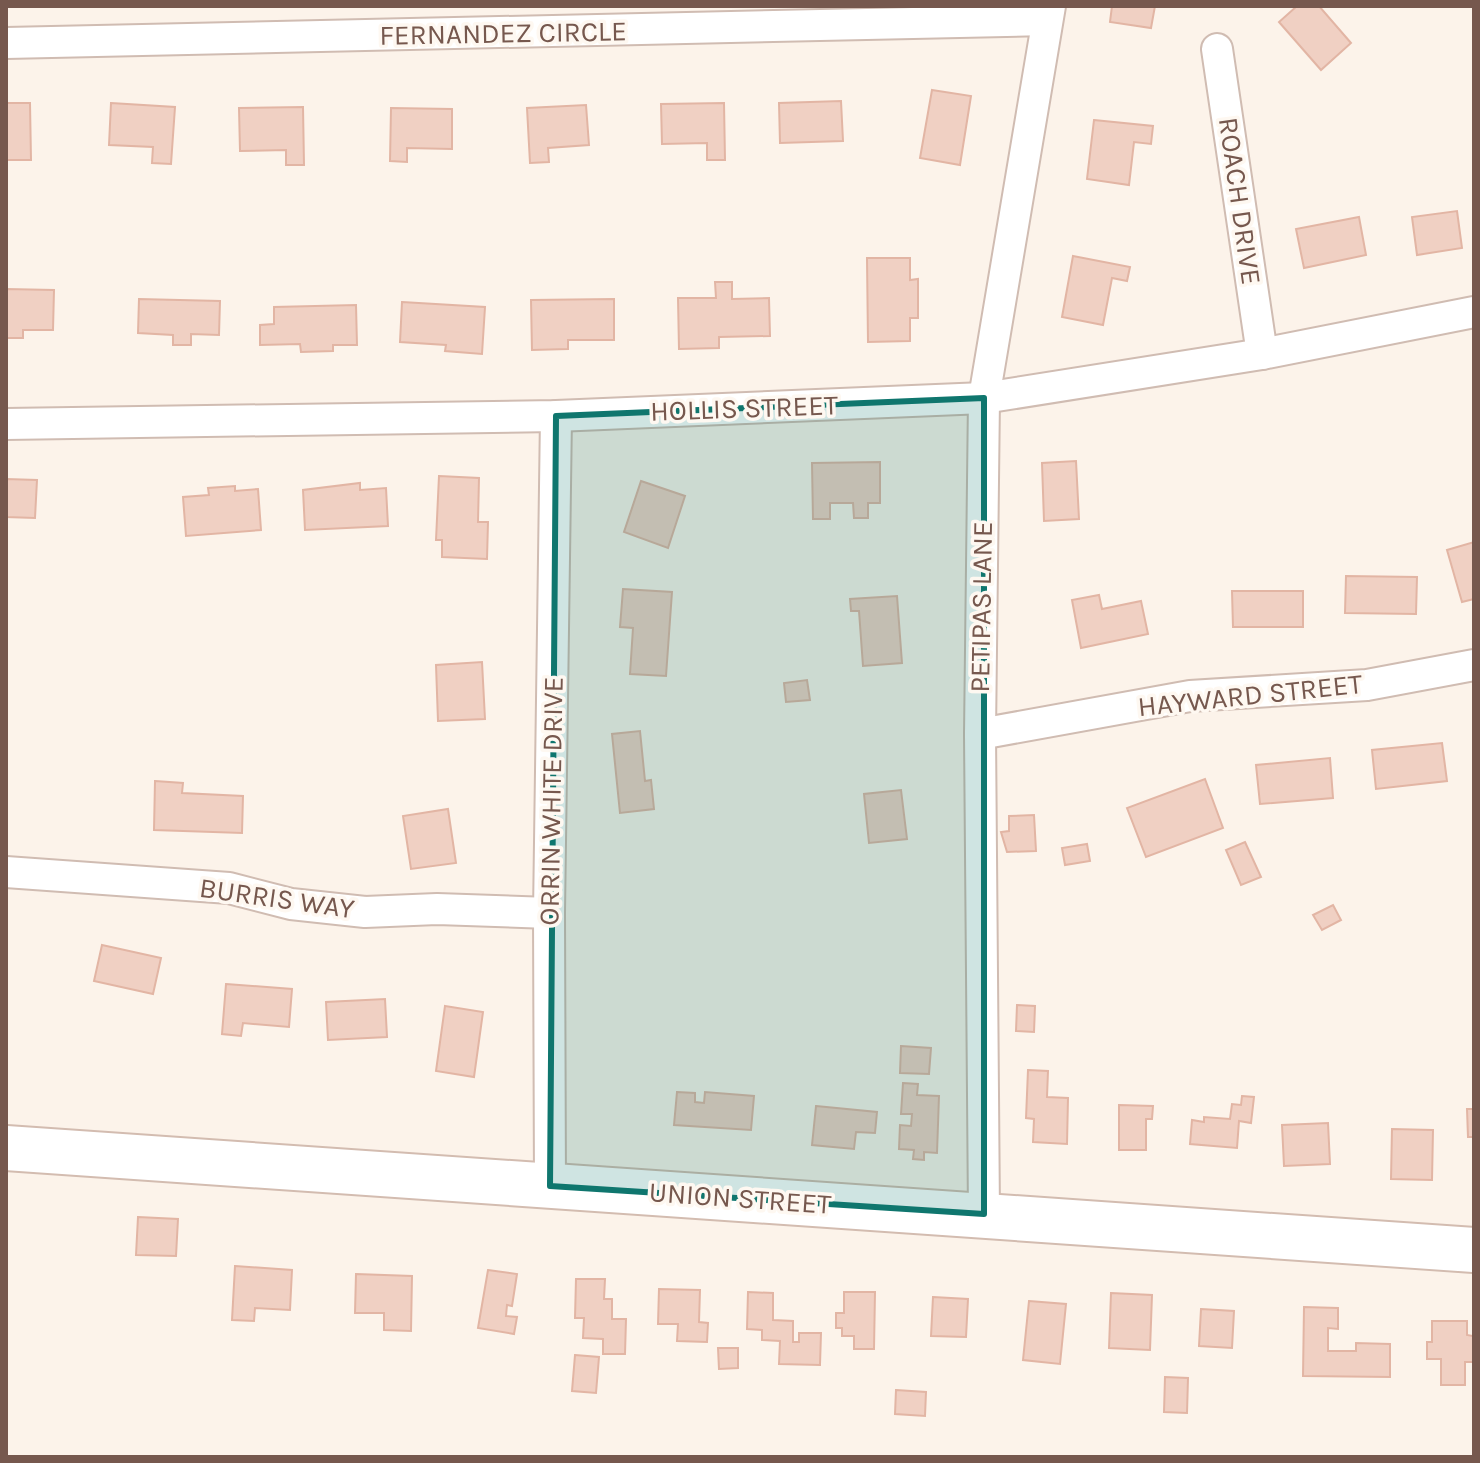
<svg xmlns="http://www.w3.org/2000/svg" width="1480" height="1463" font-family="Karla,sans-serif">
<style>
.building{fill:#f0d0c3;stroke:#e2b5a4;stroke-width:2}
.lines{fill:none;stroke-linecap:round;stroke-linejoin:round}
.minor-casing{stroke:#d0bcb2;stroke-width:34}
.secondary-casing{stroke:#d3bcb0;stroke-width:48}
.minor{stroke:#fff;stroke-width:30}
.secondary{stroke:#fff;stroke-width:44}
.marked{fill:#0f766e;fill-opacity:0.2;stroke:#0f766e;stroke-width:6;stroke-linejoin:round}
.labels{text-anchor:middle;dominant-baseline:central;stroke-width:7;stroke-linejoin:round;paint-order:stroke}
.street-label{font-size:28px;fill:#76584e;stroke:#fef8f1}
</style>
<rect width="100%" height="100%" fill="#fcf3ea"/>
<g class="building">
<polygon points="1112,6 1155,6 1151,28 1110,22"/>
<polygon points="1297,6 1319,6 1351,43 1321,70 1279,22"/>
<polygon points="932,90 971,96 960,165 920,158"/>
<polygon points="841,101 843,141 780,143 779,103"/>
<polygon points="6,103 30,103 31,160 6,160"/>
<polygon points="111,103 175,107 171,164 152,163 153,147 109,145"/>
<polygon points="724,103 725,160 707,160 707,143 662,144 661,104"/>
<polygon points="586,105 589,145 548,148 549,162 530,163 527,108"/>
<polygon points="303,107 304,165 286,165 286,150 240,151 239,108"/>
<polygon points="391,108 452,109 452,149 407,148 407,162 390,161"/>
<polygon points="1094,120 1153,126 1151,144 1134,142 1129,185 1087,179"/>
<polygon points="1457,211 1462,248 1417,255 1412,217"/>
<polygon points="1359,217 1366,255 1304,268 1296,229"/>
<polygon points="1073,256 1130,267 1127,281 1112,278 1103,325 1062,317"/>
<polygon points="867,258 910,258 910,280 918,279 918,318 910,318 910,341 868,342"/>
<polygon points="715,282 732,282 732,299 769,298 770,336 719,337 719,348 679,349 678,298 716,298"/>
<polygon points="6,289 54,290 53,330 23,330 23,338 6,338"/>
<polygon points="139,299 220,301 219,335 191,334 191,345 173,345 173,335 138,333"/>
<polygon points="614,299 614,340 568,340 568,349 532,350 531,300"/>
<polygon points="402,302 485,307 482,354 445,351 446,345 400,342"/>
<polygon points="356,305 357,345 333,345 333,351 301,352 300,344 260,345 260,325 274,324 274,307"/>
<polygon points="1076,461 1079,519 1044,521 1042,463"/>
<polygon points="880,462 880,503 868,503 868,518 854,518 853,503 830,503 830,519 813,519 812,463"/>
<polygon points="439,476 479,478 478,522 488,522 487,559 442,557 442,540 436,540"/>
<polygon points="6,479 37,480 35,518 6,517"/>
<polygon points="641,481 685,496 668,548 624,532"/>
<polygon points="360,483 360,490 386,488 388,526 305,530 303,490"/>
<polygon points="235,486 235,491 258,489 261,530 186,536 183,497 209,495 208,488"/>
<polygon points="1474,542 1474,599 1462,602 1447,550"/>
<polygon points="1346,576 1417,577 1416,614 1345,613"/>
<polygon points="623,589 672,592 666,676 630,674 633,628 620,627"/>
<polygon points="1232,591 1303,591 1303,627 1233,627"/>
<polygon points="1099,595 1102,609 1141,601 1148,634 1081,648 1072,600"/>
<polygon points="897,596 902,663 863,666 859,611 851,611 850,599"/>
<polygon points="482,662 485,719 438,721 436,665"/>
<polygon points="807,680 810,700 786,702 784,683"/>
<polygon points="640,731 645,781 651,780 654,809 620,813 612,734"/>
<polygon points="1442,743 1447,781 1376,789 1372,750"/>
<polygon points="1330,758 1333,798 1260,804 1256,765"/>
<polygon points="1205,779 1223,828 1146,857 1127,808"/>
<polygon points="155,781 183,783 182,793 243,796 242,833 154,830"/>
<polygon points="901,790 907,839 869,843 864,794"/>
<polygon points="448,809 456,863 411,869 403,816"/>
<polygon points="1034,815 1036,851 1007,852 1001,832 1009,831 1009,816"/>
<polygon points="1245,842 1261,877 1241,885 1226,850"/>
<polygon points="1087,844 1090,861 1065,865 1062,848"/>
<polygon points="1333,905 1341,920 1322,930 1313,915"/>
<polygon points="102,945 161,958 153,994 94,981"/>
<polygon points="226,984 292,989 289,1027 243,1023 241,1036 222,1034"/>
<polygon points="385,999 387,1037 328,1040 326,1002"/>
<polygon points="1017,1005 1035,1006 1034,1032 1016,1031"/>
<polygon points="445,1006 483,1012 474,1077 436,1071"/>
<polygon points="901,1046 931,1048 929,1074 900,1073"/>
<polygon points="1028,1070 1048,1071 1047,1097 1068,1098 1067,1144 1033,1142 1034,1119 1026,1118"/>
<polygon points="903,1083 918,1084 917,1095 939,1096 937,1153 924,1152 924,1160 913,1159 914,1150 899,1149 900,1125 911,1126 912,1114 901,1114"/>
<polygon points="677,1092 695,1093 695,1102 704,1103 705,1092 754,1096 751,1130 674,1125"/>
<polygon points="1242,1096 1254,1097 1251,1123 1239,1121 1237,1148 1190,1144 1192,1120 1204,1122 1204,1117 1230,1119 1232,1104 1241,1105"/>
<polygon points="1119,1105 1153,1106 1152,1119 1146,1119 1146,1150 1119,1150"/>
<polygon points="816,1106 877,1112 875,1133 856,1132 854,1149 812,1145"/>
<polygon points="1467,1109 1474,1109 1474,1137 1468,1137"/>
<polygon points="1328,1123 1330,1164 1284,1166 1282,1125"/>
<polygon points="1392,1129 1433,1130 1432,1180 1391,1179"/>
<polygon points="138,1217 178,1219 176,1256 136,1255"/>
<polygon points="235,1266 292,1270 290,1310 255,1308 254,1321 232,1320"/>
<polygon points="488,1270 517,1274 512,1306 507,1305 506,1316 517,1317 514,1334 478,1328"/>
<polygon points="356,1274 412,1276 411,1331 384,1330 384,1313 355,1313"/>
<polygon points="576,1279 605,1279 604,1299 612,1299 612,1319 626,1319 625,1354 603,1354 603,1339 583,1338 584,1318 575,1318"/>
<polygon points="659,1289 700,1290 699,1322 708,1323 707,1342 677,1341 678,1324 658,1324"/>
<polygon points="748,1292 773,1293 773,1320 793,1321 793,1342 799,1342 799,1333 821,1333 820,1365 779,1364 780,1341 762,1340 762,1330 747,1329"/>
<polygon points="844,1292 875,1292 874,1349 854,1349 854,1336 842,1336 842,1328 836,1328 836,1313 844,1313"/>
<polygon points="1111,1293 1152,1295 1150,1350 1109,1348"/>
<polygon points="933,1297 968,1299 966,1337 931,1336"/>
<polygon points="1029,1301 1066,1304 1060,1364 1023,1360"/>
<polygon points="1304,1307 1338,1308 1338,1329 1328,1328 1328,1351 1356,1351 1356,1343 1390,1344 1390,1377 1303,1376"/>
<polygon points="1201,1309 1234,1311 1232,1348 1199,1346"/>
<polygon points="1432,1321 1467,1321 1467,1335 1473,1336 1473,1362 1465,1362 1465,1385 1441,1385 1441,1359 1427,1359 1427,1342 1432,1342"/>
<polygon points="718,1348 738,1348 738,1368 719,1369"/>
<polygon points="575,1355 599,1357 596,1393 572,1391"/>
<polygon points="1165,1377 1188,1378 1187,1413 1164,1412"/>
<polygon points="896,1390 926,1392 925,1416 895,1414"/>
</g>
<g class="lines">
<defs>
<g id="minor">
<polyline points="6,43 1047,20"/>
<polyline points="1217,49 1262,354"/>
<polyline points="6,424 556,416 984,398 1262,354 1474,312"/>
<polyline points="980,734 1190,696 1367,685 1474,665"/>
<polyline points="6,872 229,888 291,904 365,912 437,909 549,913"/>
<polyline points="550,1186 549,913 556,416"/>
<polyline points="984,1214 980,734 984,398 1050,6"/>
</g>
<polyline id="secondary" points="6,1148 1474,1250"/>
</defs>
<use href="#minor" class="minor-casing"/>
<use href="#secondary" class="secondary-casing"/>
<use href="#minor" class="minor"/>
<use href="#secondary" class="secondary"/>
</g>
<path class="marked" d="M984 398V1214L550 1186 556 416Z"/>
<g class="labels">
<g class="street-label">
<text transform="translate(503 33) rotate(-1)">FERNANDEZ CIRCLE</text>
<text transform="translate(1240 201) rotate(82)">ROACH DRIVE</text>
<text transform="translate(744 408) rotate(-2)">HOLLIS STREET</text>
<text transform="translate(981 607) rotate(-89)">PETIPAS LANE</text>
<text transform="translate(1250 695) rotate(-6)">HAYWARD STREET</text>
<text transform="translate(551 801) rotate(-89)">ORRIN WHITE DRIVE</text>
<text transform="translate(277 898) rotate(8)">BURRIS WAY</text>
<text transform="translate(740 1198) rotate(4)">UNION STREET</text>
</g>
</g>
<rect width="1480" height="1463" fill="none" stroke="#76584e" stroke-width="16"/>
</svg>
